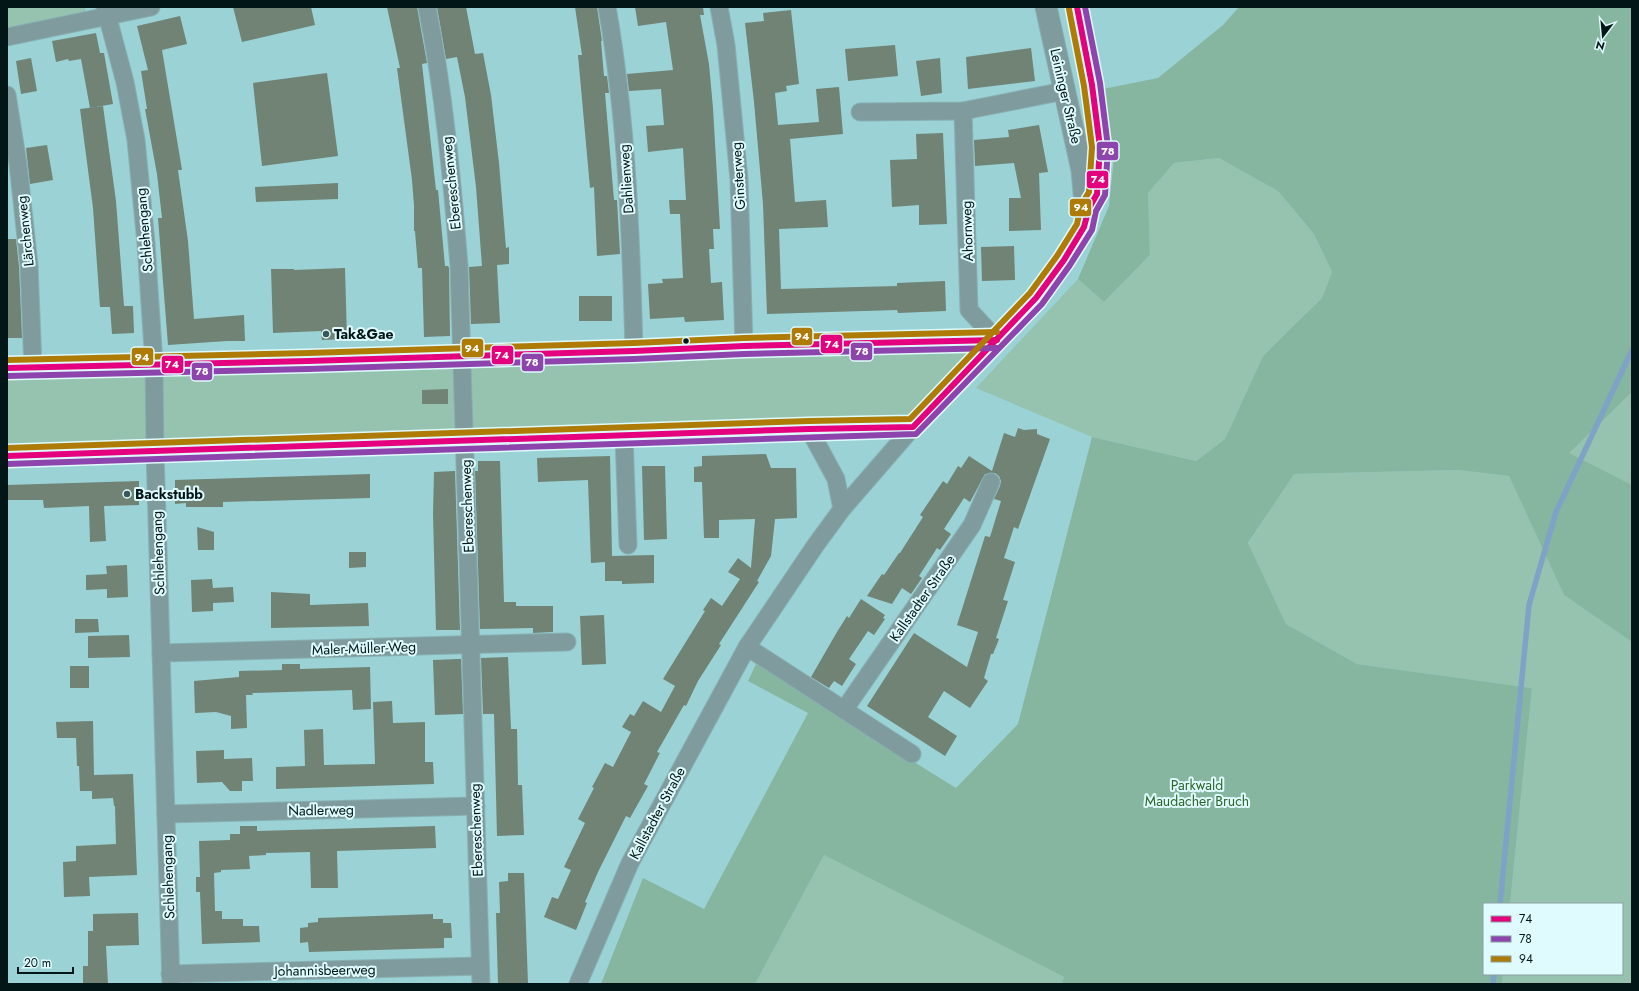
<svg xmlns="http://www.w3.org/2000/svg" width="1639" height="991" font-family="Jost,sans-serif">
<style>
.green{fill:#96c3af}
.forest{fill:#86b69f}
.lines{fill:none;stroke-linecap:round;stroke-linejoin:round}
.stream{stroke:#7fa2c7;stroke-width:5.5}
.building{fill:#708375}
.minor-casing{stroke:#87b0b3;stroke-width:19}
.tertiary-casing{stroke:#87b0b3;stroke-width:23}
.minor{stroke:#809b9d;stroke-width:17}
.tertiary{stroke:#809b9d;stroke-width:21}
.bus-1-casing{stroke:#e0fbfd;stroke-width:9}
.bus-2-casing{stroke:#e0fbfd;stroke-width:9}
.bus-3-casing{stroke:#e0fbfd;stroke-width:9}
.bus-1{stroke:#e5007d;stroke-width:6}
.bus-2{stroke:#8e44ad;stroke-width:6}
.bus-3{stroke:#ae7b07;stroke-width:6}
.poi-dot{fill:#37585a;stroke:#e0fbfd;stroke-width:1.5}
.bus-dot{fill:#021618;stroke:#e0fbfd;stroke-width:1.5}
.labels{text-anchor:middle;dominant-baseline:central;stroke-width:4;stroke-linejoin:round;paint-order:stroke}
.street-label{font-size:14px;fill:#021618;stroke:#e0fbfd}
.poi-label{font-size:14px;font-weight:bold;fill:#021618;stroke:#e0fbfd;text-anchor:start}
.park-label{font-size:14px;fill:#2b6629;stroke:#e0fbfd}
.line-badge{stroke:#e0fbfd;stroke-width:1.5}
.badge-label{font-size:11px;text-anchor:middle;font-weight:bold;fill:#fff}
</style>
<rect width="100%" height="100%" fill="#9ad2d6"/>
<g class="green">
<polygon points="7,7 85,7 86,14 7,28"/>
<polygon points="1219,158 1278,191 1314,234 1332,272 1322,298 1263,356 1225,439 1196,461 1092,437 976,388 1078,279 1104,302 1150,255 1148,193 1174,163"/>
<polygon points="997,340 913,427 7,456 7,368"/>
<polygon points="1632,392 1632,485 1568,453"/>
<polygon points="1458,470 1509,476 1564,595 1632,642 1632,984 1502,984 1503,974 1622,974 1622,904 1510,904 1532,688 1357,664 1286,624 1248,544 1293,474"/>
<polygon points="824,855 1064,977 1061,984 755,984"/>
</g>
<polygon class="forest" points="1239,7 1632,7 1632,392 1569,453 1632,485 1632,642 1564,595 1509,476 1458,470 1294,474 1248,543 1286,624 1357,664 1532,688 1510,904 1484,904 1484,974 1503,974 1502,984 1061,984 1064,977 824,855 755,984 601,984 643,878 704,909 808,713 748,681 756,664 956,788 1018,724 1092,437 1196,461 1225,439 1263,356 1322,298 1332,272 1314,234 1278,191 1219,158 1174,163 1148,193 1150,255 1104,302 1078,279 1109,206 1114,157 1098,90 1158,78 1223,25"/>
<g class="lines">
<g class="stream">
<polyline points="1500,904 1529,605 1556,512 1632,350"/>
<polyline points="1493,984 1494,974"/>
</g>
</g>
<g class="building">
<polygon points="233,7 311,7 315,25 242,42"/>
<polygon points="387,7 417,7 427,63 422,64 436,190 438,190 445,266 448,266 449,268 450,336 424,337 422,268 418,268 415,231 414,231 414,206 412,180 397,68 400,68"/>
<polygon points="437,7 466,7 475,54 483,53 491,95 499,163 506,248 509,247 509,264 497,265 500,323 471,324 469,267 482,266 476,187 465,97 457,57 446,59"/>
<polygon points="575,7 597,7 602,41 601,41 604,76 607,76 609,93 605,93 614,200 617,200 620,254 597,256 594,187 590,188 578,55 582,55"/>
<polygon points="635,7 703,7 704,15 700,15 709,64 713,108 720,229 713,229 714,249 709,249 711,283 722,282 724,320 685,322 684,317 650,319 648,284 663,283 662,279 683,278 680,214 670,214 669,200 686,200 683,148 648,152 646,126 664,125 661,89 629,91 627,74 673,70 666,22 638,26"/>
<polygon points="791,10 799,84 786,86 787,91 775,93 778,125 819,122 816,89 839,87 843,134 790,139 795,202 826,200 828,227 779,229 781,289 897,286 897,283 945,281 946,311 898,313 897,310 767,314 763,204 754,102 745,23 764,21 763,13"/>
<polygon points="180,16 187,44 162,50 182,170 178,170 188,241 194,319 244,315 245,341 227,341 168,345 158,218 162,218 157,174 145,109 147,109 141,71 148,70 137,26"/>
<polygon points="96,33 100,53 104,53 113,104 90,108 81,59 69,61 68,59 56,62 52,41"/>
<polygon points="895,45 898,76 848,81 845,49"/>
<polygon points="1031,48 1035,81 968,89 966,57"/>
<polygon points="31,58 37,91 21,94 16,61"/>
<polygon points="940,58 942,93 921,96 916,61"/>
<polygon points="327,73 338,156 262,166 253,83"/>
<polygon points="103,106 116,201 124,306 133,306 134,333 112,334 110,307 100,307 93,208 80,109"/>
<polygon points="1039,125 1048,172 1039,173 1041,230 1009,231 1009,198 1021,198 1014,163 975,166 974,140 1009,137 1008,130"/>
<polygon points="943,133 947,224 919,225 919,205 892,207 890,160 917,159 916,134"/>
<polygon points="47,145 53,180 30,184 26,148"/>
<polygon points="338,183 338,199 256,202 255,187"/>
<polygon points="7,239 16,239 19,266 22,338 7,338"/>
<polygon points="1014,246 1015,280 982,281 981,247"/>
<polygon points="345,268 347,339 322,340 321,331 273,333 271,269 294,269 294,270"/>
<rect x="579" y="296" width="33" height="25"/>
<polygon points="448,389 448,404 422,404 422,390"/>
<polygon points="1018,428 1024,430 1037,429 1037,434 1050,439 1018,529 1014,527 1004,558 1015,562 1003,600 1008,601 996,638 999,639 993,654 991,654 984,678 988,681 970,708 944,691 928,717 957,736 945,756 867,706 914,633 967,667 978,632 957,625 985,536 990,537 1001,501 994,499 1000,486 1001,481 999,476 995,473 985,474 970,502 964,498 944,529 951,534 940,550 937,548 919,576 922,578 911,594 902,588 892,604 867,596 882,574 884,575 899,553 900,553 923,517 920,515 943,481 947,484 958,466 961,468 969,456 992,471 1004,433 1015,437"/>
<polygon points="766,454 771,468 796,468 797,518 775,519 771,556 757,581 759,582 719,644 721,645 698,681 686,706 684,705 657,752 660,753 644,784 648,786 630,818 626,816 598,872 585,902 587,903 576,930 544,917 552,897 558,899 571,870 564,867 585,823 578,819 594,788 592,787 605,763 613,767 631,732 622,727 630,714 634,716 643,701 661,712 675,686 663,679 705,611 703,610 711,598 722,606 740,579 728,572 738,558 751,568 755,519 719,520 719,538 704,538 702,482 694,482 694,467 702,466 702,456"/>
<polygon points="610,456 612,556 654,555 654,583 622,584 622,581 605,581 605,562 591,563 588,480 538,482 537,458"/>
<polygon points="478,461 500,461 504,602 516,602 516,606 553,606 553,632 533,633 533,628 480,629 475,471 478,471"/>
<polygon points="642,466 665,466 667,539 644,540"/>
<polygon points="455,471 460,630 436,630 433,514 434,472"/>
<polygon points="370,474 370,498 223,502 223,507 186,507 186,503 175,504 175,480"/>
<polygon points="139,481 139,505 104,506 106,541 90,542 89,506 44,508 43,500 7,500 7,485"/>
<polygon points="197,527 214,532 214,550 198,550"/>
<polygon points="349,552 366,552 366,567 349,568"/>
<polygon points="127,565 128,597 107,598 107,589 86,590 86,575 107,574 106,566"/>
<polygon points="212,579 213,588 233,587 234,602 213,603 213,611 192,612 191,580"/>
<polygon points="271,592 310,594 310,605 368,603 369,626 271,628"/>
<polygon points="861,599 885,615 883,618 885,619 874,635 868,631 849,659 856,664 842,686 834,681 829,688 811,677 837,632 847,616 849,618"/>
<polygon points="604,615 606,664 582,665 580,616"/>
<polygon points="75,619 98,619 99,632 75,633"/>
<polygon points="129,635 130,657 88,658 88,636"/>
<polygon points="508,657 511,729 517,729 518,785 522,785 524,835 497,836 494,714 483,714 481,658"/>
<polygon points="458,659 461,659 463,714 435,715 433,660"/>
<polygon points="282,664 300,664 300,669 370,667 371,709 353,710 352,690 252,693 253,695 246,695 247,728 231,729 231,716 216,712 195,713 194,681 239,677 239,671 282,670"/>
<rect x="70" y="666" width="19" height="22"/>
<polygon points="392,701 393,723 425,722 425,762 433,762 434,784 276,789 276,767 305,766 304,730 323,729 324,765 375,764 373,702"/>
<polygon points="93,721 94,775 133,774 137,875 89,877 90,896 64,897 63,862 76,861 76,846 116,844 115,806 114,806 113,798 92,799 92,791 80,791 79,766 77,766 76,738 57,738 56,722"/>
<polygon points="224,750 224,759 252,758 253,781 242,781 242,791 230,791 222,782 197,783 196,751"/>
<polygon points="240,826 257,826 257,831 435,826 436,848 337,851 338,888 311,888 310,852 266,853 266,855 249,856 250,869 221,870 221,872 214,873 215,911 222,911 222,919 243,919 243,926 259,926 260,942 202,944 200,892 196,892 196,877 200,877 199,841 230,840 230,834 240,834"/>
<polygon points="508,873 524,873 528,984 498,984 496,913 500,913 499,882 508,881"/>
<polygon points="138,913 139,945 106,946 108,984 83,984 83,966 88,966 88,931 93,931 93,914"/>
<polygon points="433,914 433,919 443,919 443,923 451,923 452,938 444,938 444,948 309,952 308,942 300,943 300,928 308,927 308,923 318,922 318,918"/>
</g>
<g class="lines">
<defs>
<g id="minor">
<polyline points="105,7 125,82 136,140 146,243 154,364 155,452 171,984"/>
<path d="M427 7C444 92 452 179 459 266L481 984"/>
<path d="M607 7C627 120 631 237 634 351"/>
<polyline points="719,7 726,45 739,179 744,346"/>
<polyline points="7,37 151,7"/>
<polyline points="7,95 18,164 29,265 33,368"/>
<polyline points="963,111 969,310 997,340"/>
<polyline points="860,112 963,111 1064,91"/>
<polyline points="809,429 836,479 842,509"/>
<polyline points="624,436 628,545"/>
<polyline points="747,647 912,754"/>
<polyline points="161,653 567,642"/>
<polyline points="844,710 972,525 991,482"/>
<polyline points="166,814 476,806"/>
<polyline points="170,974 480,966"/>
<polyline points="578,984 630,863 747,647 815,546 842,509 913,427"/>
</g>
<g id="tertiary">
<polyline points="1046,7 1082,170 1084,193 1089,208"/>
<polyline points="7,368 154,364 308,361 634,351 744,346 997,340"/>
<polyline points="7,456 809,429 913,427 1036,298 1064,260 1084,227 1089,208 1097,194 1100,147 1092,85 1077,7"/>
</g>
</defs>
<use href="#minor" class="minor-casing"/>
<use href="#tertiary" class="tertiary-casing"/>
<use href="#minor" class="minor"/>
<use href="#tertiary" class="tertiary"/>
<defs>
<g id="bus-1">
<polyline points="7,368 308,361 634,351 744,346 997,340"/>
<polyline points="7,456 809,429 913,427 1036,298 1064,260 1084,227 1089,208 1097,194 1100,147 1092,85 1077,7"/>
</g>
<g id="bus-2">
<polyline points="7,376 308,369 634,359 744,354 997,348"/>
<polyline points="7,464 916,434 1042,304 1070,265 1092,230 1096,211 1105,195 1108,147 1100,83 1085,7"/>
</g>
<g id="bus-3">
<polyline points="7,360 308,353 634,343 744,338 997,332"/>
<polyline points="7,448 809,421 910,419 1030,293 1057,256 1077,224 1081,205 1089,192 1092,147 1084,86 1069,9"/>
</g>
</defs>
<use href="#bus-1" class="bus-1-casing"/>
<use href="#bus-2" class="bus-2-casing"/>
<use href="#bus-3" class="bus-3-casing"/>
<use href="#bus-1" class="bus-1"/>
<use href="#bus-2" class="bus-2"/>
<use href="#bus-3" class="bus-3"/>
</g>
<g class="poi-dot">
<circle cx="326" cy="334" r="4"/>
<circle cx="127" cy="494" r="4"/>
</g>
<circle class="bus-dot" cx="686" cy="341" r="3.5"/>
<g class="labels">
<g class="street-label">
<text transform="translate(1066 96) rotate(77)">Leininger Straße</text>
<text transform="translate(738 176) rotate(-94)">Ginsterweg</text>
<text transform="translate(626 179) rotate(-94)">Dahlienweg</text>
<text transform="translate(451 183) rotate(-96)">Ebereschenweg</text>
<text transform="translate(144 230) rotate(-95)">Schlehengang</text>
<text transform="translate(25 231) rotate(-96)">Lärchenweg</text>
<text transform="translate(967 231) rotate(-92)">Ahornweg</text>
<text transform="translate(467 506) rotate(-92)">Ebereschenweg</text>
<text transform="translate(158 553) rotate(-92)">Schlehengang</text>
<text transform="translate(922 598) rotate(-55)">Kallstadter Straße</text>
<text transform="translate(364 648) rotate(-2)">Maler-Müller-Weg</text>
<text transform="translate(321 810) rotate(-1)">Nadlerweg</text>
<text transform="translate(657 813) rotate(-62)">Kallstadter Straße</text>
<text transform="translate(476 830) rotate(-92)">Ebereschenweg</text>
<text transform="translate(168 877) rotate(-92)">Schlehengang</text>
<text transform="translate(325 970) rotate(-1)">Johannisbeerweg</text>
</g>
<g class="poi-label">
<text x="334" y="334">Tak&amp;Gae</text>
<text x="135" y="494">Backstubb</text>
</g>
<g class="park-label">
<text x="1197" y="785">Parkwald<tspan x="1197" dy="16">Maudacher Bruch</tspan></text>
</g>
</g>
<g class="line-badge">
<rect x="1096" y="141" width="23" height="20" rx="4" fill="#8e44ad"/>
<rect x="1086" y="170" width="23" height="19" rx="4" fill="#e5007d"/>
<rect x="1069" y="198" width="23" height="19" rx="4" fill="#ae7b07"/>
<rect x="791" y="327" width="22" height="19" rx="4" fill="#ae7b07"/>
<rect x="820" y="334" width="23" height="20" rx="4" fill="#e5007d"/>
<rect x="461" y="338" width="23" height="20" rx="4" fill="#ae7b07"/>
<rect x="850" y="342" width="23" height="19" rx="4" fill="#8e44ad"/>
<rect x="491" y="345" width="23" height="20" rx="4" fill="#e5007d"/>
<rect x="131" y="347" width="23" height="19" rx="4" fill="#ae7b07"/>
<rect x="521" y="353" width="23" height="19" rx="4" fill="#8e44ad"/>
<rect x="161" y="355" width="23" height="19" rx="4" fill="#e5007d"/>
<rect x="191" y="362" width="22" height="19" rx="4" fill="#8e44ad"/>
</g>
<g class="badge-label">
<text x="1108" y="155">78</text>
<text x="1098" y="183">74</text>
<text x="1081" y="211">94</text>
<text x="802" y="340">94</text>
<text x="832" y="348">74</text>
<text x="472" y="352">94</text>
<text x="862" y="355">78</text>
<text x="502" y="359">74</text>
<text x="142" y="361">94</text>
<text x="532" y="366">78</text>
<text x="172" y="368">74</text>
<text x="202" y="375">78</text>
</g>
<rect width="1639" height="991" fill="none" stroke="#021618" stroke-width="16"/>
<rect x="1483" y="903" width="140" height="72" fill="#e0fbfd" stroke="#879fa1"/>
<rect x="1491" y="916" width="20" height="6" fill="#e5007d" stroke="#879fa1"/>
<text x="1519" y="923" font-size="12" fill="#021618">74</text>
<rect x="1491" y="936" width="20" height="6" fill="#8e44ad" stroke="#879fa1"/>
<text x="1519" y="943" font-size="12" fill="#021618">78</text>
<rect x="1491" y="956" width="20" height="6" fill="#ae7b07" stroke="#879fa1"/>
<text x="1519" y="963" font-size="12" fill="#021618">94</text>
<g transform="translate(1603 36) rotate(196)" stroke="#e0fbfd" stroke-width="3" paint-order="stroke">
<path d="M0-3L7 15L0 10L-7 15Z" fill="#021618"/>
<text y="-6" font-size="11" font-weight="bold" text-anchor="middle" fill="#021618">N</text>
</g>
<path d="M18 967v6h55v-6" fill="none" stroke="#021618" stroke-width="2"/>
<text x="24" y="967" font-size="12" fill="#021618" stroke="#e0fbfd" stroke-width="3" paint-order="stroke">20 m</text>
</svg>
